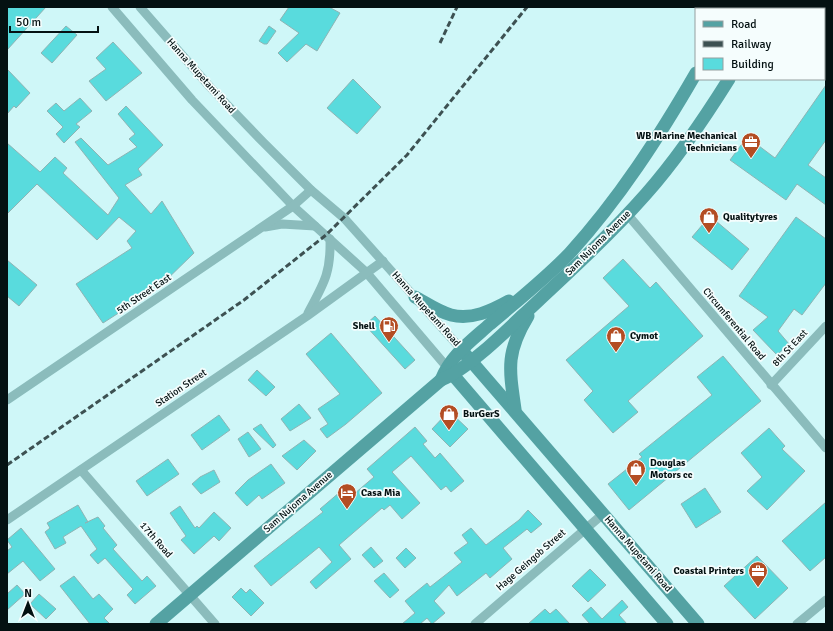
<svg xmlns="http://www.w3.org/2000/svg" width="833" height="631" font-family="Signika,sans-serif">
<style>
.building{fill:#59dbdd;stroke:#8db4b4}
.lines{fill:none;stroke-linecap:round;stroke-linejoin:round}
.street{stroke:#8bbcbc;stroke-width:9}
.secondary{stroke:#54a2a3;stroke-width:13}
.rail{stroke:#3d5152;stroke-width:3;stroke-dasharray:6 3;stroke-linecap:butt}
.labels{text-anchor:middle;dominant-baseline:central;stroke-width:3.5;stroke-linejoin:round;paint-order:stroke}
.street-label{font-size:10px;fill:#041112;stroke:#f5fdfd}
.poi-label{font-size:10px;font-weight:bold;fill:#041112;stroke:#f5fdfd;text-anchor:start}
</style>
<rect width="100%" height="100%" fill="#cff7f8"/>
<g class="building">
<polygon points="7,7 46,7 7,50"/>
<polygon points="289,7 329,7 340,13 317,51 306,44 287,62 278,53 299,33 280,20"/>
<polygon points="66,26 77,35 52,63 41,53"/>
<polygon points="269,26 276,31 267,44 264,44 259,41"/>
<polygon points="113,42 142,73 106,101 89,81 106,69 96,58"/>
<polygon points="7,69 30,93 16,108 14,106 7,114"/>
<polygon points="353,79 381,107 357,134 327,108"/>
<polygon points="826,85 826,140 808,165 826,178 826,205 797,184 786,200 730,160 747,137 775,158"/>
<polygon points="80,98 92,111 76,124 80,127 64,143 56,134 63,127 47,111 56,103 64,111"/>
<polygon points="126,106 163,145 138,169 142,175 125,185 151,214 162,201 194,253 159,287 103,323 76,284 132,248 127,241 136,231 119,217 97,240 37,184 7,214 7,143 40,172 55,157 67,168 63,173 108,215 119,198 75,142 81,138 108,165 137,147 129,139 135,134 118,114"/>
<polygon points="710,216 749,249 732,270 692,237"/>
<polygon points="796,217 826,239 826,283 802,315 794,309 778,331 789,344 777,355 753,330 768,317 739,296"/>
<polygon points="623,259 650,288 656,282 703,336 628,401 638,412 613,433 584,400 593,391 566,360 629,306 603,278"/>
<polygon points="7,260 37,285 19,306 7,296"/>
<polygon points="375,316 415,360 405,369 365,325"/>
<polygon points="331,333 382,393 346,424 327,438 320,429 328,424 318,409 340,394 306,354"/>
<polygon points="723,356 761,401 629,510 608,484 642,457 639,454 712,395 697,377"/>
<polygon points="257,370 275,387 266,396 248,380"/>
<polygon points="299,404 311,418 290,431 281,419"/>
<polygon points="449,411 468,429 450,447 432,429"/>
<polygon points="219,415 230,430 202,450 191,435"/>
<polygon points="261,424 276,445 273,448 253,429"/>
<polygon points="415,427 427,441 423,444 435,458 440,453 464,481 451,492 446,486 441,490 411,456 392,472 420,503 402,519 390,505 384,510 382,508 339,545 351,559 316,589 310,582 332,562 319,547 271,586 254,566 323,512 320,509 347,486 354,494 374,477 367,469"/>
<polygon points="769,428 785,446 782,449 805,471 767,510 747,491 762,477 741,453"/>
<polygon points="248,432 261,449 249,457 238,439"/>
<polygon points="304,440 316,451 297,470 282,456"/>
<polygon points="168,459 179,474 147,496 136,481"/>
<polygon points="271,464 285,483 262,499 259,495 247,506 235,493 248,480"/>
<polygon points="214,470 220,482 201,494 192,484 200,477"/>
<polygon points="705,488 721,512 696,528 681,504"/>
<polygon points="826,502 826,557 810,571 782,541"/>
<polygon points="78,505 88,522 85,523 98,517 105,526 103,528 117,545 113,549 142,581 147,576 156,586 135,604 127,595 133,589 105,558 98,564 90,555 97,549 81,526 63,537 66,543 55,549 45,532 50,528 47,523"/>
<polygon points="180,506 195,528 197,526 199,528 214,512 231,528 219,541 214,536 194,554 181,540 186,536 170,513"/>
<polygon points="528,510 542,524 531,533 527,529 503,548 512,559 490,578 486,573 457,596 449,585 434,601 445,613 432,624 427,618 420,624 402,624 415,613 405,601 427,583 430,587 462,562 454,553 468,543 462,535 471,528 486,545 519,520"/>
<polygon points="21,528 55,569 40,581 23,561 7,574 7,551 12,547 7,540"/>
<polygon points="371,547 383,561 374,568 362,555"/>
<polygon points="406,548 416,558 405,568 396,558"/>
<polygon points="757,556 788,588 755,619 724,586"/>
<polygon points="590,569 606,585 588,602 572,586"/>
<polygon points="384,573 399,590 390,598 374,581"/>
<polygon points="74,576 93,599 99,594 113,609 104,618 110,624 90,624 60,586"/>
<polygon points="17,585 25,594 7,610 7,594"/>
<polygon points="241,588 246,593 250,589 264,603 251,616 232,597"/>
<polygon points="39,594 56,609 46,619 30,604"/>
<polygon points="622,600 628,607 619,615 627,624 590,624 582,615 591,607 602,619"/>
<polygon points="545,609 550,614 556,609 570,624 528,624"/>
</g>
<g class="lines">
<g class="street">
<polyline points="112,7 192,100 293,206 366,272 446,366"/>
<polyline points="140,7 210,87 263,142 311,190 344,218 461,349"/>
<polyline points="627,214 826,448"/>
<polyline points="265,227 282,224 315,226"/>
<path d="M308 313C324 283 331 273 330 239"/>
<polyline points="771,385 826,326"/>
<polyline points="7,400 293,206 311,190"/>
<polyline points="81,470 215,624"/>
<polyline points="7,520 307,316 383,261"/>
<polyline points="475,624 603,514"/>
<polyline points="797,624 826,600"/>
</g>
<g class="secondary">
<polyline points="733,9 734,7"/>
<polyline points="770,9 772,7"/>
<path d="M415 297C426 303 439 312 451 315 472 320 491 311 509 301"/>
<polyline points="465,354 698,624"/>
<polyline points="448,369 667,624"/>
<path d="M441 380C451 355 471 341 490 324 517 301 545 279 569 254 619 199 659 137 696 73"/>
<path d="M515 409C509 368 506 352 528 316"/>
<path d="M156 624 441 380C465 371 503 334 523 315 565 276 608 237 646 194 677 159 704 119 729 79"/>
</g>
<g class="rail">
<polyline points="440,43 457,7"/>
<polyline points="7,465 244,300 326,235 407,155 527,7"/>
</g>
</g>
<defs>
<symbol id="office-pin" viewBox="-11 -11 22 30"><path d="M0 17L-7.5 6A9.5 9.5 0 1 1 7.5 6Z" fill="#b34d23" stroke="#f5fdfd"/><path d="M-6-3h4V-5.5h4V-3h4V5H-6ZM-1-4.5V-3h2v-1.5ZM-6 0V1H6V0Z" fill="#fff"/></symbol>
<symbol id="shop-pin" viewBox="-11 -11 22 30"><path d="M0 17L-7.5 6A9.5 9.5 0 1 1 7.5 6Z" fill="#b34d23" stroke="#f5fdfd"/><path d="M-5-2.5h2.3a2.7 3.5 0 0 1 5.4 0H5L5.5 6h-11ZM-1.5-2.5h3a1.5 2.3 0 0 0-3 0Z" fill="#fff"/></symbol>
<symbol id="fuel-pin" viewBox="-11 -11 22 30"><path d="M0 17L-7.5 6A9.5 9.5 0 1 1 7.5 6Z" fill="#b34d23" stroke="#f5fdfd"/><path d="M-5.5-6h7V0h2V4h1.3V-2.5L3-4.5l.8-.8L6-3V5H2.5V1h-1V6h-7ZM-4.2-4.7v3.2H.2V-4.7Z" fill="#fff"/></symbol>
<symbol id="hotel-pin" viewBox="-11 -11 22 30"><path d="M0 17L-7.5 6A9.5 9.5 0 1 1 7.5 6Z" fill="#b34d23" stroke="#f5fdfd"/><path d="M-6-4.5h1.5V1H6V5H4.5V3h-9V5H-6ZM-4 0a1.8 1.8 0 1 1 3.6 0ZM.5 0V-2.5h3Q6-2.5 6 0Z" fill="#fff"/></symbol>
</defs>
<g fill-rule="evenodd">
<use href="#office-pin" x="740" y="131" width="22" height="30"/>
<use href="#shop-pin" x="698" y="206" width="22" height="30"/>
<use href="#fuel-pin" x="378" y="315" width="22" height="30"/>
<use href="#shop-pin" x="605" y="325" width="22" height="30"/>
<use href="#shop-pin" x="438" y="403" width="22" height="30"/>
<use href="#shop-pin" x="625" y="458" width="22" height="30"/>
<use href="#hotel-pin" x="336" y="482" width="22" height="30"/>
<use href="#office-pin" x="747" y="560" width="22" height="30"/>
</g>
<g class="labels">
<g class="street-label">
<text transform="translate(201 76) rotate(48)">Hanna Mupetami Road</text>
<text transform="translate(598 243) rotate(-45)">Sam Nujoma Avenue</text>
<text transform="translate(144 294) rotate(-34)">5th Street East</text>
<text transform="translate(426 309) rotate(48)">Hanna Mupetami Road</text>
<text transform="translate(734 324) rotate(50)">Circumferential Road</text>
<text transform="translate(790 348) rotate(-47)">8th St East</text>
<text transform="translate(181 388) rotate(-34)">Station Street</text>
<text transform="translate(298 502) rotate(-41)">Sam Nujoma Avenue</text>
<text transform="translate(156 540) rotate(49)">17th Road</text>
<text transform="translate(638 554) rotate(49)">Hanna Mupetami Road</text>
<text transform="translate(531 560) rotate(-41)">Hage Geingob Street</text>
</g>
<g class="poi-label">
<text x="737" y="136" text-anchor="end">WB Marine Mechanical<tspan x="737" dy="12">Technicians</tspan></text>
<text x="723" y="217">Qualitytyres</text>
<text x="375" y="326" text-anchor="end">Shell</text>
<text x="630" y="336">Cymot</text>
<text x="463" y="414">BurGerS</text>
<text x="650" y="463">Douglas<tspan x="650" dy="12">Motors cc</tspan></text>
<text x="361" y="493">Casa Mia</text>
<text x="744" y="571" text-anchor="end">Coastal Printers</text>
</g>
</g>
<rect width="833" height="631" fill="none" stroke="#041112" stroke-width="16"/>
<rect x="695" y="8" width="130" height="72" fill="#f5fdfd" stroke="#959f9f"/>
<rect x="703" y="21" width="20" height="6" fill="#54a2a3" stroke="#959f9f"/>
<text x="731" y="28" font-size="12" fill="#041112">Road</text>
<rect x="703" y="41" width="20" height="6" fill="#3d5152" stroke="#959f9f"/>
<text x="731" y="48" font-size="12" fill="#041112">Railway</text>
<rect x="703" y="58" width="20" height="12" fill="#59dbdd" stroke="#959f9f"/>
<text x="731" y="68" font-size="12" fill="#041112">Building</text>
<g transform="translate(28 603)" stroke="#f5fdfd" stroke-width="3" paint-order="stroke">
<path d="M0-3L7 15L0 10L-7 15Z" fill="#041112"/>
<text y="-6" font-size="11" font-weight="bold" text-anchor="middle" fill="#041112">N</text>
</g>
<path d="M10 26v6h88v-6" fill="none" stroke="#041112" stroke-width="2"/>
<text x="16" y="26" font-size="12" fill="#041112" stroke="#f5fdfd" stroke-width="3" paint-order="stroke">50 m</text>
</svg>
